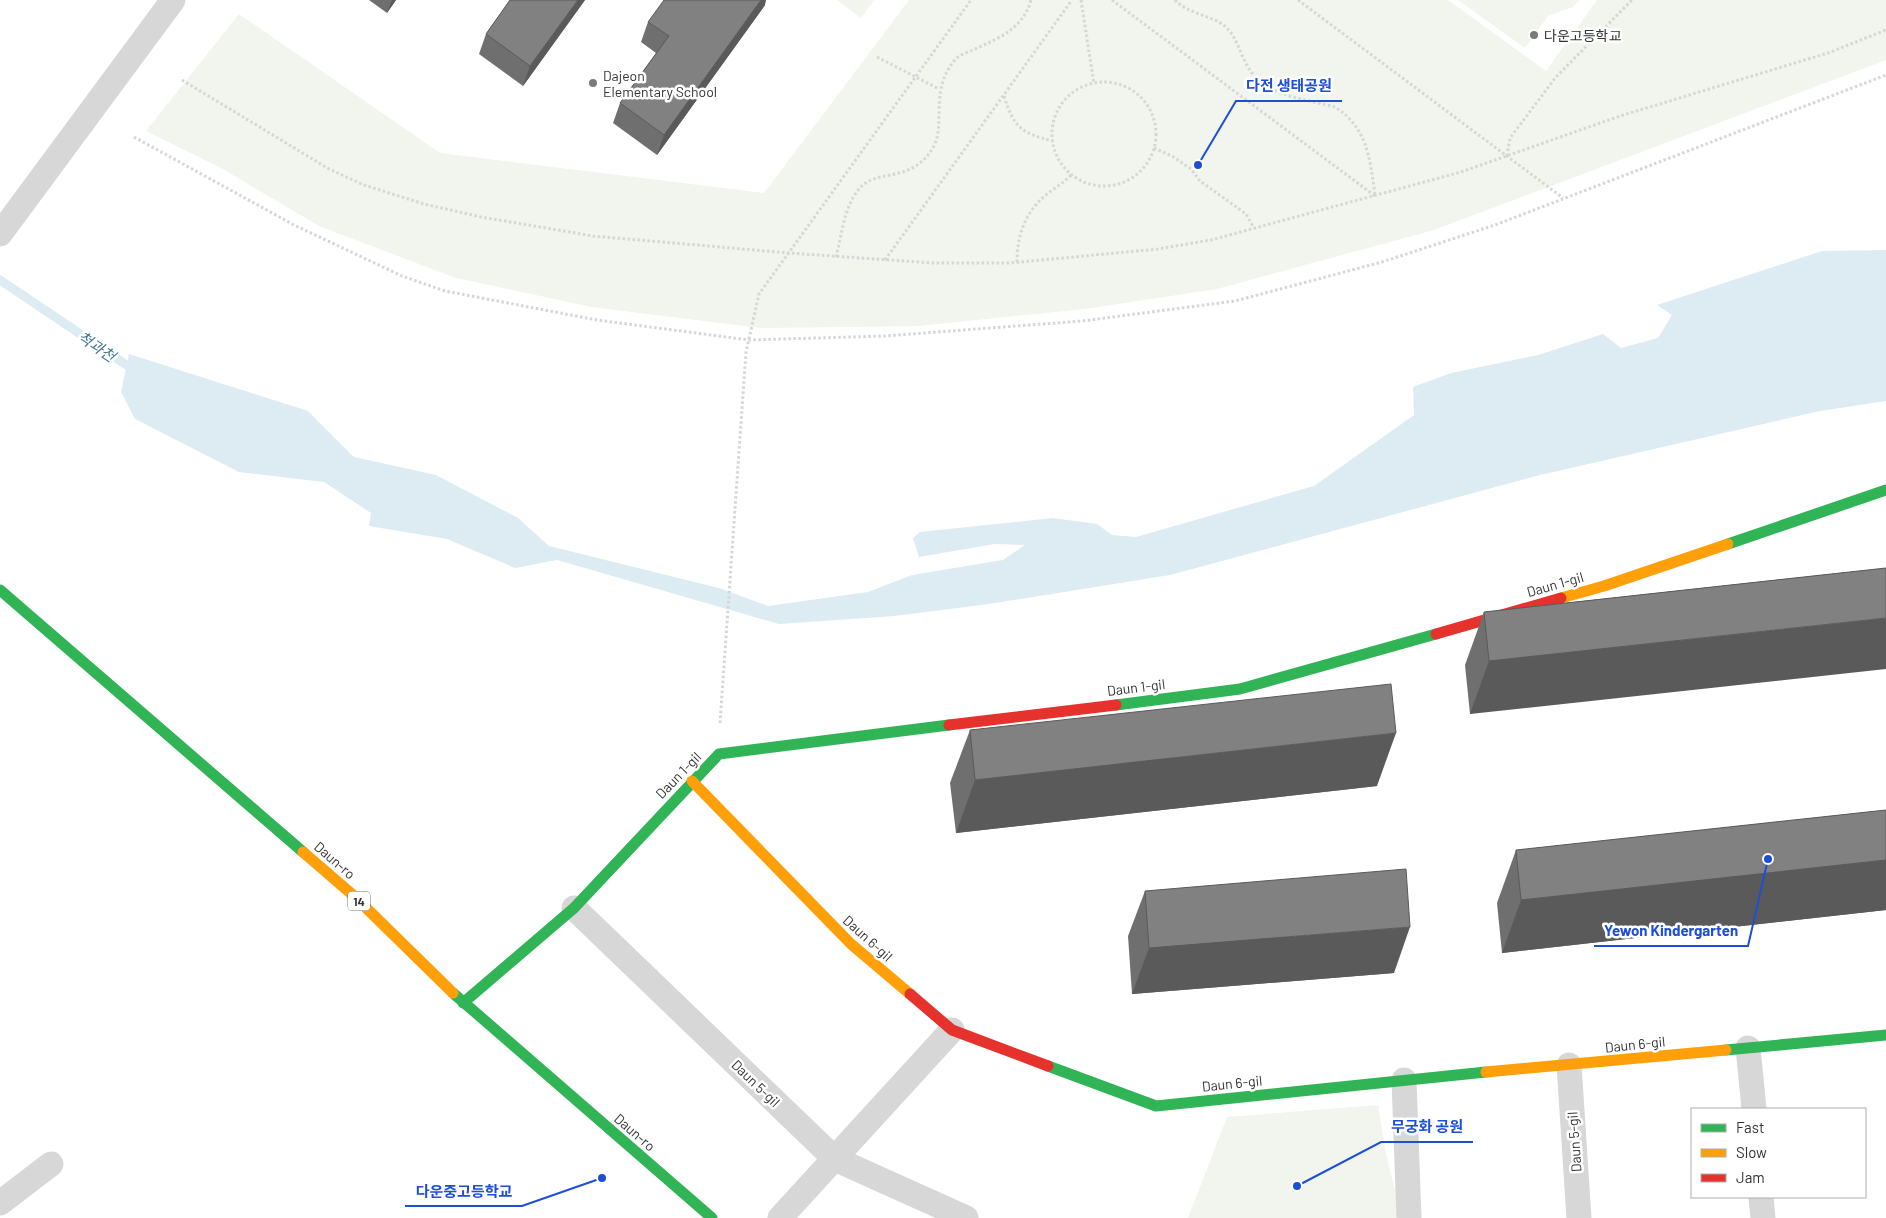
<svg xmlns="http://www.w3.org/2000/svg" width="1886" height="1218" font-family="Barlow,'Noto Sans KR',sans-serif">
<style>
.green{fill:#f1f5ed}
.water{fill:#ddebf3}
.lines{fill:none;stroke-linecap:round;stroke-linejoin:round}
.stream{stroke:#ddebf3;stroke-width:9}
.path{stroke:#d6d6d6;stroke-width:3;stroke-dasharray:2.5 2.5;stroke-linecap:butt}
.street{stroke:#d7d7d7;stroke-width:25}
.fast{stroke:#30b455;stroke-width:11}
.slow{stroke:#ff9f0a;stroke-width:11}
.jam{stroke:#e5322d;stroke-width:11}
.wall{fill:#6f6f6f}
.shaded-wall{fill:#5a5a5a}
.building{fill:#818181;stroke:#5a5a5a}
.poi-dot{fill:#7a7a7a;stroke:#fff;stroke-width:2}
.labels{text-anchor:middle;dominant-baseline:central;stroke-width:5;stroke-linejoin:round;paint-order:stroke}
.shield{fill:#fff;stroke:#707070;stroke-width:1}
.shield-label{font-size:12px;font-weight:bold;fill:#333}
.poi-label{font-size:14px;fill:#333;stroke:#fff;text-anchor:start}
.street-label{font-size:14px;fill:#333;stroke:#fff}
.water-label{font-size:15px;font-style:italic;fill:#3f7597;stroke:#fff}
.leader{fill:none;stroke:#1d4ed8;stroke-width:2}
.callout-dot{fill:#1d4ed8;stroke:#fff;stroke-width:2}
.callout-label{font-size:15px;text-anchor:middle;font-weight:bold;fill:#1d4ed8;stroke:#fff;stroke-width:5;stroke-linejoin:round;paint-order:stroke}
</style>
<rect width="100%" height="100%" fill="#fff"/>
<g class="green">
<polygon points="837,0 874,0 861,18"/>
<polygon points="909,0 1448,0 1546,71 1597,0 1886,0 1886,60 1434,230 1217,289 1085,309 918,326 761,328 591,307 453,277 319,226 221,168 146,131 239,14 440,153 764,193"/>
<polygon points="1458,0 1579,0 1573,7 1548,16 1525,48"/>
<polygon points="1378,1105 1386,1154 1402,1218 1188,1218 1227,1117"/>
</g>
<polygon class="water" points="1886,250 1886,401 1820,411 1540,475 1170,575 989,604 894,616 779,624 557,560 515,568 447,539 369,526 371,513 324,482 239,472 135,419 121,392 129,354 308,411 354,457 436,475 518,518 549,546 719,588 768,606 868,592 912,575 1003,560 1025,545 995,544 919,557 913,538 920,532 1053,518 1097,524 1112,535 1136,537 1314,486 1414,415 1413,387 1451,373 1538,355 1603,334 1621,348 1658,338 1672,315 1657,305 1822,251"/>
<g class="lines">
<polyline class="stream" points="0,280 137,372"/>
<g class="path">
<polyline points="1081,0 1094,84"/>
<polyline points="1112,0 1375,196"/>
<path d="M1175 0C1187 13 1208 15 1222 24 1237 34 1240 56 1250 70 1268 97 1306 99 1335 107 1368 128 1370 160 1375 195"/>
<polyline points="1298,0 1563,198"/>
<polyline points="877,57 939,89"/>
<polyline points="182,80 329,169 364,185 424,204 481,217 593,236 789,253 933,263 1010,263 1158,249 1211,240 1461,172 1620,116 1828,53 1886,30"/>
<circle cx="1104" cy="134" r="52"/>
<path d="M1004 96C1014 128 1021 133 1053 141"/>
<polyline points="134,137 294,225 402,276 445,291 597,320 749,340 885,336 1082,321 1235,301 1382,262 1495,225 1886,75"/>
<polyline points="1154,148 1172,156 1191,169 1200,181 1246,214 1254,228"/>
<polyline points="1507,156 1510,138 1556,77 1632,0"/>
<path d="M836 257C842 234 844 207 859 189 876 168 908 184 931 151 948 127 928 93 954 61 958 55 967 53 973 50 999 38 1023 29 1031 0"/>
<polyline points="885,260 1072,0"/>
<path d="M1017 262C1017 236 1025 212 1046 195 1054 188 1064 183 1071 175"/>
<polyline points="720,723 746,352 759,294 971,0"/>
</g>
<g class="street">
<polyline points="0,234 173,0"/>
<polyline points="574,908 835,1159 966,1218"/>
<polyline points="1748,1048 1754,1109"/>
<polyline points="1569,1065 1579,1218"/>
<polyline points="1404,1080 1409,1218"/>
<polyline points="1761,1197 1763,1218"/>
<polyline points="0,1203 51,1164"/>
<polyline points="780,1218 952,1030"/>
</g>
<g class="fast">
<polyline points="1728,544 1886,490"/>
<polyline points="0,590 303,852"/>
<polyline points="1116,705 1240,689 1436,634"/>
<polyline points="453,993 712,1218"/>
<polyline points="463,1003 574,908 719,754 949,725"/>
<polyline points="1726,1050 1886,1035"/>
<polyline points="1048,1066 1156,1106 1486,1072"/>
</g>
<g class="slow">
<polyline points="1561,598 1604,586 1728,544"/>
<polyline points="692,781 851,944 910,994"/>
<polyline points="303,852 354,896 453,993"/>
<polyline points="1486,1072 1726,1050"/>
</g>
<g class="jam">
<polyline points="1436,634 1561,598"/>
<polyline points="949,725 1116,705"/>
<polyline points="910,994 952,1030 1048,1066"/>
</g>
</g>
<g class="wall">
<polygon points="369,0 396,0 387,13"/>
<polygon points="510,0 585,0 523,86 479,54 486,34"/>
<polygon points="765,5 657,155 613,123 620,103 656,53 641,42 648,22"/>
<polygon points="1886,568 1470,714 1465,665 1484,612"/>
<polygon points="970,730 1377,786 956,833 950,783"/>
<polygon points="1886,810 1886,910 1502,953 1497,903 1516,850"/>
<polygon points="1145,891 1394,973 1132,994 1128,936"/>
</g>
<g class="shaded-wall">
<polygon points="392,0 396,0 387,13"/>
<polygon points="578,0 585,0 523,86 530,66"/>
<polygon points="761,0 766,0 765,5 657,155 664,135"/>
<polygon points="1886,618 1886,669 1470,714 1489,661"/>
<polygon points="1396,733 1377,786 956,833 975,780"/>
<polygon points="1886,860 1886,910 1502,953 1521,900"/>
<polygon points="1410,927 1394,973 1132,994 1149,948"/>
</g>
<g class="building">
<polygon points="510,0 578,0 530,66 486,34"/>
<polygon points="664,0 761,0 664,135 620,103 669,36 648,22"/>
<polygon points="1886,568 1886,618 1489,661 1484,612"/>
<polygon points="1391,684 1396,733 975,780 970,730"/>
<polygon points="1886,810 1886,860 1521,900 1516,850"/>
<polygon points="1406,869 1410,927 1149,948 1145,891"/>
</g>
<g class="poi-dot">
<circle cx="1534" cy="35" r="5"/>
<circle cx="593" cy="83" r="5"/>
</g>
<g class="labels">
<rect class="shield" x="348" y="891.5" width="22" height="19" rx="4"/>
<g class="shield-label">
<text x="359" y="901">14</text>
</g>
<g class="poi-label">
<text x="1544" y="35">다운고등학교</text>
<text x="603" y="75">Dajeon<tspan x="603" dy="16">Elementary School</tspan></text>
</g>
<g class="street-label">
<text transform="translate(1555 584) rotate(-16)">Daun 1-gil</text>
<text transform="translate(1136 687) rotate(-7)">Daun 1-gil</text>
<text transform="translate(678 775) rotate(-46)">Daun 1-gil</text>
<text transform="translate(335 860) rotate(41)">Daun-ro</text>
<text transform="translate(868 938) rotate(42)">Daun 6-gil</text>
<text transform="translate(1635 1044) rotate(-6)">Daun 6-gil</text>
<text transform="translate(756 1083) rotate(44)">Daun 5-gil</text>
<text transform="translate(1232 1083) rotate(-6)">Daun 6-gil</text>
<text transform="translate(635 1132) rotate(41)">Daun-ro</text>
<text transform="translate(1574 1142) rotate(-94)">Daun 5-gil</text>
</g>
<g class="water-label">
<text transform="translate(97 346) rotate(34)">척과천</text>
</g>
</g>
<path class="leader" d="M1198 165L1236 101H1342M1768 859L1748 946H1594M1297 1186L1381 1142H1473M602 1178L522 1206H405"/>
<g class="callout-dot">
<circle cx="1198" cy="165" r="5"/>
<circle cx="1768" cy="859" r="5"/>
<circle cx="1297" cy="1186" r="5"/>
<circle cx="602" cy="1178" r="5"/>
</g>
<g class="callout-label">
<text x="1289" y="91">다전 생태공원</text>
<text x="1671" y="936">Yewon Kindergarten</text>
<text x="1427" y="1132">무궁화 공원</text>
<text x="464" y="1197">다운중고등학교</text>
</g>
<rect x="1691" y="1108" width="175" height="90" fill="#ffffff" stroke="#adadad"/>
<rect x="1701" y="1124" width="25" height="8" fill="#30b455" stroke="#adadad"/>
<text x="1736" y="1133" font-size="15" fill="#333333">Fast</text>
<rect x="1701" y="1149" width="25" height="8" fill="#ff9f0a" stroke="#adadad"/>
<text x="1736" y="1158" font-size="15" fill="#333333">Slow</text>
<rect x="1701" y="1174" width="25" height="8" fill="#e5322d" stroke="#adadad"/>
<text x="1736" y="1183" font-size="15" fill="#333333">Jam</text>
</svg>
